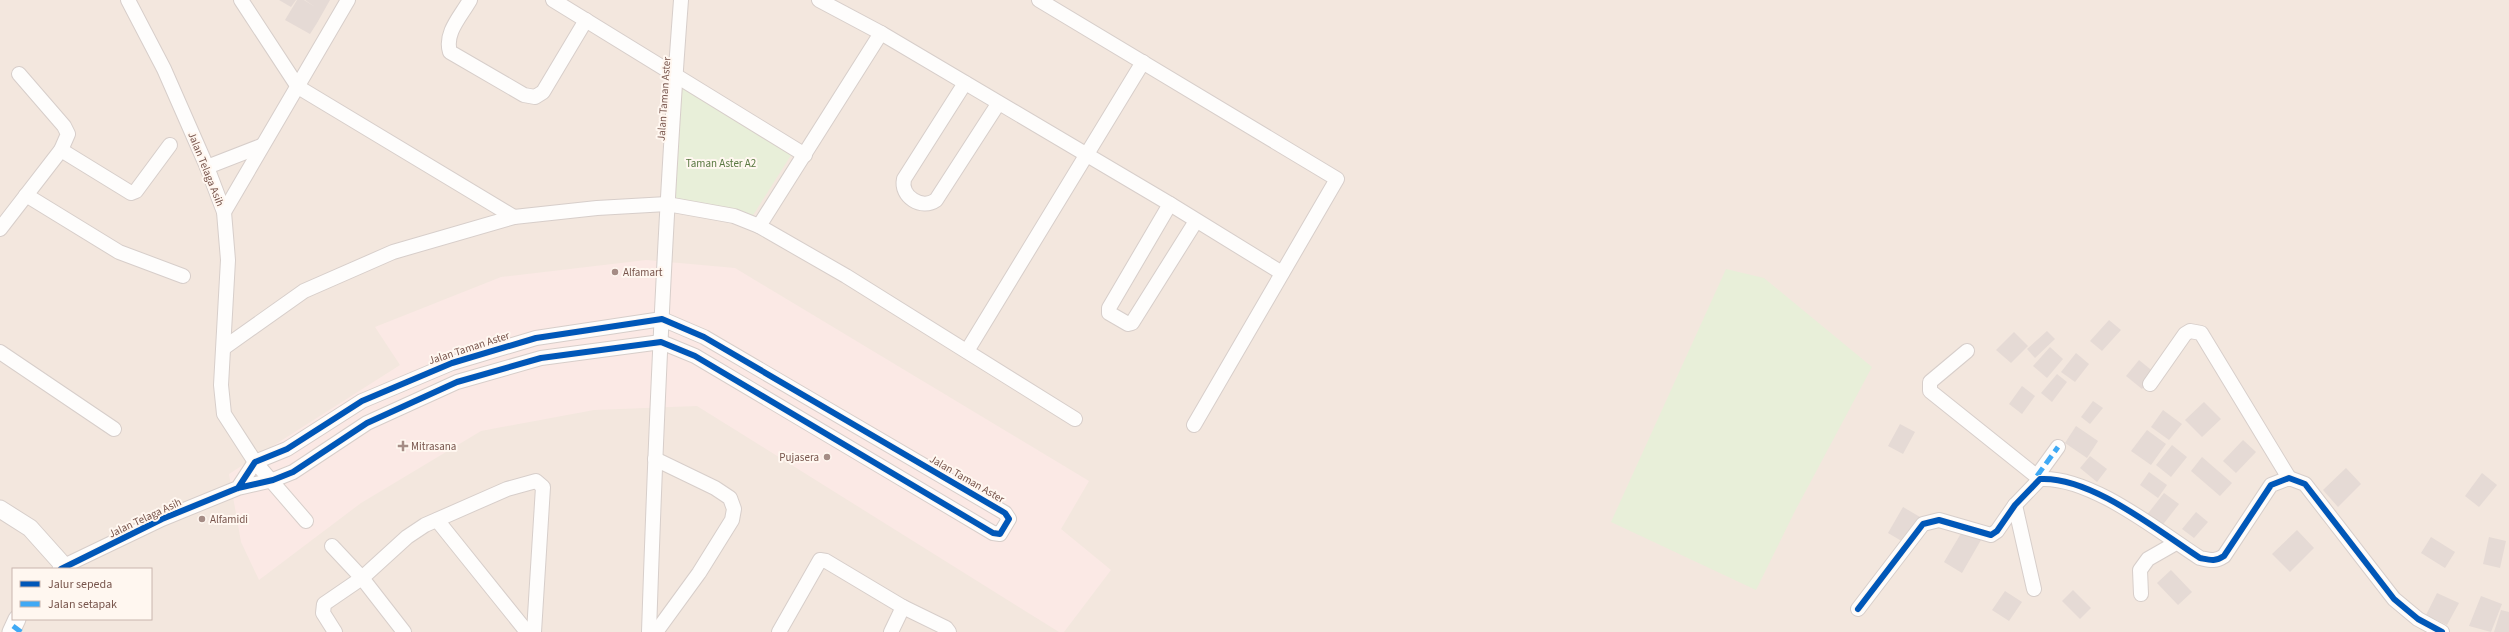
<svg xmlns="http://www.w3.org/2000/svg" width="2509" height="632" font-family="'Source Sans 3',sans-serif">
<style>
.residential{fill:#f3e7de;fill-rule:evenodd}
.commercial{fill:#fbe9e5}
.green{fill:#e8efd9}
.building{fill:#e5dad5}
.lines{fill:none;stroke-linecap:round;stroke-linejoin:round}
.minor-casing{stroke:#d7ceca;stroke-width:16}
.tertiary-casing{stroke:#d7ceca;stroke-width:19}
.minor{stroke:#fefdfc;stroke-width:14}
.tertiary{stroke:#fefdfc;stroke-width:17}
.quiet{stroke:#3fa9f5;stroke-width:5;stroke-dasharray:10 5;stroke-linecap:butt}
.cycleway-casing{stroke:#fff7f0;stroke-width:8}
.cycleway{stroke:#0057b8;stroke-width:6}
.poi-dot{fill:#a58c85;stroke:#fff7f0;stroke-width:1.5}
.labels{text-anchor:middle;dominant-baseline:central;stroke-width:4;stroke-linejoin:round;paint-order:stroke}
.street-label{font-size:11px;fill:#78554c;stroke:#fff7f0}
.park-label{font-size:11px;fill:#597841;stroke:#fff7f0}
.poi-label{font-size:11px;fill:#78554c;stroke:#fff7f0;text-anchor:start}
</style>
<rect width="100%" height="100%" fill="#f8f3ee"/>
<path class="residential" d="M0 0H2509V632H0ZM13 569H151V619H13Z"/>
<polygon class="commercial" points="646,260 735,268 1089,481 1061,529 1111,570 1064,632 1059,632 697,406 594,410 481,431 361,503 259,580 241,542 229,474 400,365 375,327 501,277"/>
<g class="green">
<polygon points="676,79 793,152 750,220 671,202"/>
<polygon points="1726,269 1764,278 1872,367 1795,511 1756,590 1611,522"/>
</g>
<g class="building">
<polygon points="279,0 296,0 291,7"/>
<polygon points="297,0 304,0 315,7 305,0 330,0 317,23 300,14 317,23 310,34 285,20"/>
<polygon points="2109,320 2121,330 2102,351 2090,341"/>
<polygon points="2047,331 2055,339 2035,358 2027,349"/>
<polygon points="2014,332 2028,346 2011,363 1996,350"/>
<polygon points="2050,347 2063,359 2047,378 2033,366"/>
<polygon points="2076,353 2089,364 2075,382 2061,372"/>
<polygon points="2139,360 2155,373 2142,389 2126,376"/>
<polygon points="2057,374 2067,382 2052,402 2041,393"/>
<polygon points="2022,386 2035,396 2022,414 2009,404"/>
<polygon points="2093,401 2103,408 2090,424 2081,417"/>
<polygon points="2204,402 2221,419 2202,437 2185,420"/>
<polygon points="2163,410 2182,424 2169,440 2151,427"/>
<polygon points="1900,424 1915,432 1903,454 1888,446"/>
<polygon points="2076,426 2098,441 2087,458 2065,443"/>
<polygon points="2147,430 2166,444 2151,465 2131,451"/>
<polygon points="2243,440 2256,452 2236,473 2223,461"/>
<polygon points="2172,445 2187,457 2171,477 2156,465"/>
<polygon points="2090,456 2107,469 2097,482 2080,468"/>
<polygon points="2202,457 2232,483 2220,496 2191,471"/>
<polygon points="2346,468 2361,484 2338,507 2323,490"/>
<polygon points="2149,472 2167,485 2158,498 2140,485"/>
<polygon points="2482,473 2497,485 2479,507 2465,496"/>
<polygon points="2164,493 2179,504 2161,527 2146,516"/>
<polygon points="1903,507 1920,517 1905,543 1888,533"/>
<polygon points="2196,512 2208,522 2194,538 2182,529"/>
<polygon points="1963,530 1981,540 1962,573 1944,562"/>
<polygon points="2297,530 2314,548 2290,572 2272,554"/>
<polygon points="2431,537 2455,552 2445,568 2421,553"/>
<polygon points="2489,537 2506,541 2500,568 2483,564"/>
<polygon points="2171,570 2192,592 2178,605 2157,583"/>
<polygon points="2073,590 2091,608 2080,619 2062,601"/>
<polygon points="2005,591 2022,602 2009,621 1992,610"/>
<polygon points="2437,593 2459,603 2447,625 2426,615"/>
<polygon points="2481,596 2502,604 2491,632 2469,626"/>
<polygon points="2501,610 2509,612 2509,632 2494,632"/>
</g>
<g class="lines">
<defs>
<g id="minor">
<polyline points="128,0 164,69 207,167 224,212 228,260 221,385 224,414 255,462 306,521"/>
<polyline points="241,0 298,87 514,217"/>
<path d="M470 0C461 16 444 33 450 52L524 95 535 97 543 92 586 20"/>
<polyline points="553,0 805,155"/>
<polyline points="819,0 881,33 1170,204 1282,273"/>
<polyline points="1039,0 1337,179 1194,425"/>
<path d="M965 83 904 179C900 197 922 210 936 200L998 104"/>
<polyline points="61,150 131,193 136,191 170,145"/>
<polyline points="207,167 261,146"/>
<polyline points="26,195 119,252 183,276"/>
<polyline points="1170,204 1109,308 1109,313 1128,324 1132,323 1196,221"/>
<polyline points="224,212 348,0"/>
<polyline points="759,226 881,33"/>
<polyline points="0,229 61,150 68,134 64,126 19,74"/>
<polyline points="225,347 304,291 393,252 514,217 597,208 667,204 734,216 759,226 846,276 1075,419"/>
<polyline points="967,351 1143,62"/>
<polyline points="1967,351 1930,382 1930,391 2040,479"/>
<polyline points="0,352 114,429"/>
<polyline points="2150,384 2185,334 2190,331 2201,333 2289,478"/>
<polyline points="655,459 715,488 730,498 734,509 732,520 699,573 656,632"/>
<polyline points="2037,476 2058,447"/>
<polyline points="2015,505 2034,589"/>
<polyline points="437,520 527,632"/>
<polyline points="332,546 362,578 404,632"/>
<polyline points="64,566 162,519 238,488 273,480 293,472 367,423 457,382 541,358 661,342 695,356 993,533 1000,534 1009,519 1005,513 704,337 662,319 536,338 452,363 362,401 287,449 255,462 238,488"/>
<polyline points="2141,594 2140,570 2148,559 2176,543"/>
<path d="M1858 609 1923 524 1939 520 1991 535 1997 531 2015 505 2040 479C2091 476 2158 531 2200 558 2210 560 2215 562 2224 556L2271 485 2289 478 2305 484 2394 599 2418 619 2442 632"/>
<polyline points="335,632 323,613 324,604 362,578 407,537 425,525 507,489 536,481 543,487 534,632"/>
<path d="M649 632C656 421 665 210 681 0"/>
<polyline points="779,632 820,560 826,561 903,607 946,628 949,632"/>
<polyline points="891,632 903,607"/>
</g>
<g id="tertiary">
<polyline points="0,509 30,528 64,566 61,569"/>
<polyline points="11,632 17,619"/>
</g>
</defs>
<use href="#minor" class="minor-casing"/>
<use href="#tertiary" class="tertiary-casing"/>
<use href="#minor" class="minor"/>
<use href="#tertiary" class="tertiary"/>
<g class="quiet">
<polyline points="2037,476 2058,447"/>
<polyline points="13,626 21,632"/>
</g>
<defs>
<g id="cycleway">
<polyline points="61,569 162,519 238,488 273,480 293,472 367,423 457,382 541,358 661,342 695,356 993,533 1000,534 1009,519 1005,513 704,337 662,319 536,338 452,363 362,401 287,449 255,462 238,488"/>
<path d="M1858 609 1923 524 1939 520 1991 535 1997 531 2015 505 2040 479C2091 476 2158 531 2200 558 2210 560 2215 562 2224 556L2271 485 2289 478 2305 484 2394 599 2418 619 2442 632"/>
</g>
</defs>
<use href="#cycleway" class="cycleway-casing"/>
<use href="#cycleway" class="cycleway"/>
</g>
<g class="poi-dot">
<circle cx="615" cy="272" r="4"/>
<path d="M401 440h4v4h4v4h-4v4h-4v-4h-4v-4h4z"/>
<circle cx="827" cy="457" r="4"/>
<circle cx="202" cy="519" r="4"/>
</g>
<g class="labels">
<g class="street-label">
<text transform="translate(664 99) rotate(-86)">Jalan Taman Aster</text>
<text transform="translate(206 169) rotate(68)">Jalan Telaga Asih</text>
<text transform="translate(469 348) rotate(-18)">Jalan Taman Aster</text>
<text transform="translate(967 479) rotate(30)">Jalan Taman Aster</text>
<text transform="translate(145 518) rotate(-25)">Jalan Telaga Asih</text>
</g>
<g class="park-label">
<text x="721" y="163">Taman Aster A2</text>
</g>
<g class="poi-label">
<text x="623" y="272">Alfamart</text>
<text x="411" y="446">Mitrasana</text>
<text x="819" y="457" text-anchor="end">Pujasera</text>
<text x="210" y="519">Alfamidi</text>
</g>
</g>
<rect x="12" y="568" width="140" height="52" fill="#fff7f0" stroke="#c9b6ae"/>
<rect x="20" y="581" width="20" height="6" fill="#0057b8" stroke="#c9b6ae"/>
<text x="48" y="588" font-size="12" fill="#78554c">Jalur sepeda</text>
<rect x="20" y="601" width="20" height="6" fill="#3fa9f5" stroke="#c9b6ae"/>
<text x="48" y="608" font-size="12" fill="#78554c">Jalan setapak</text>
</svg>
